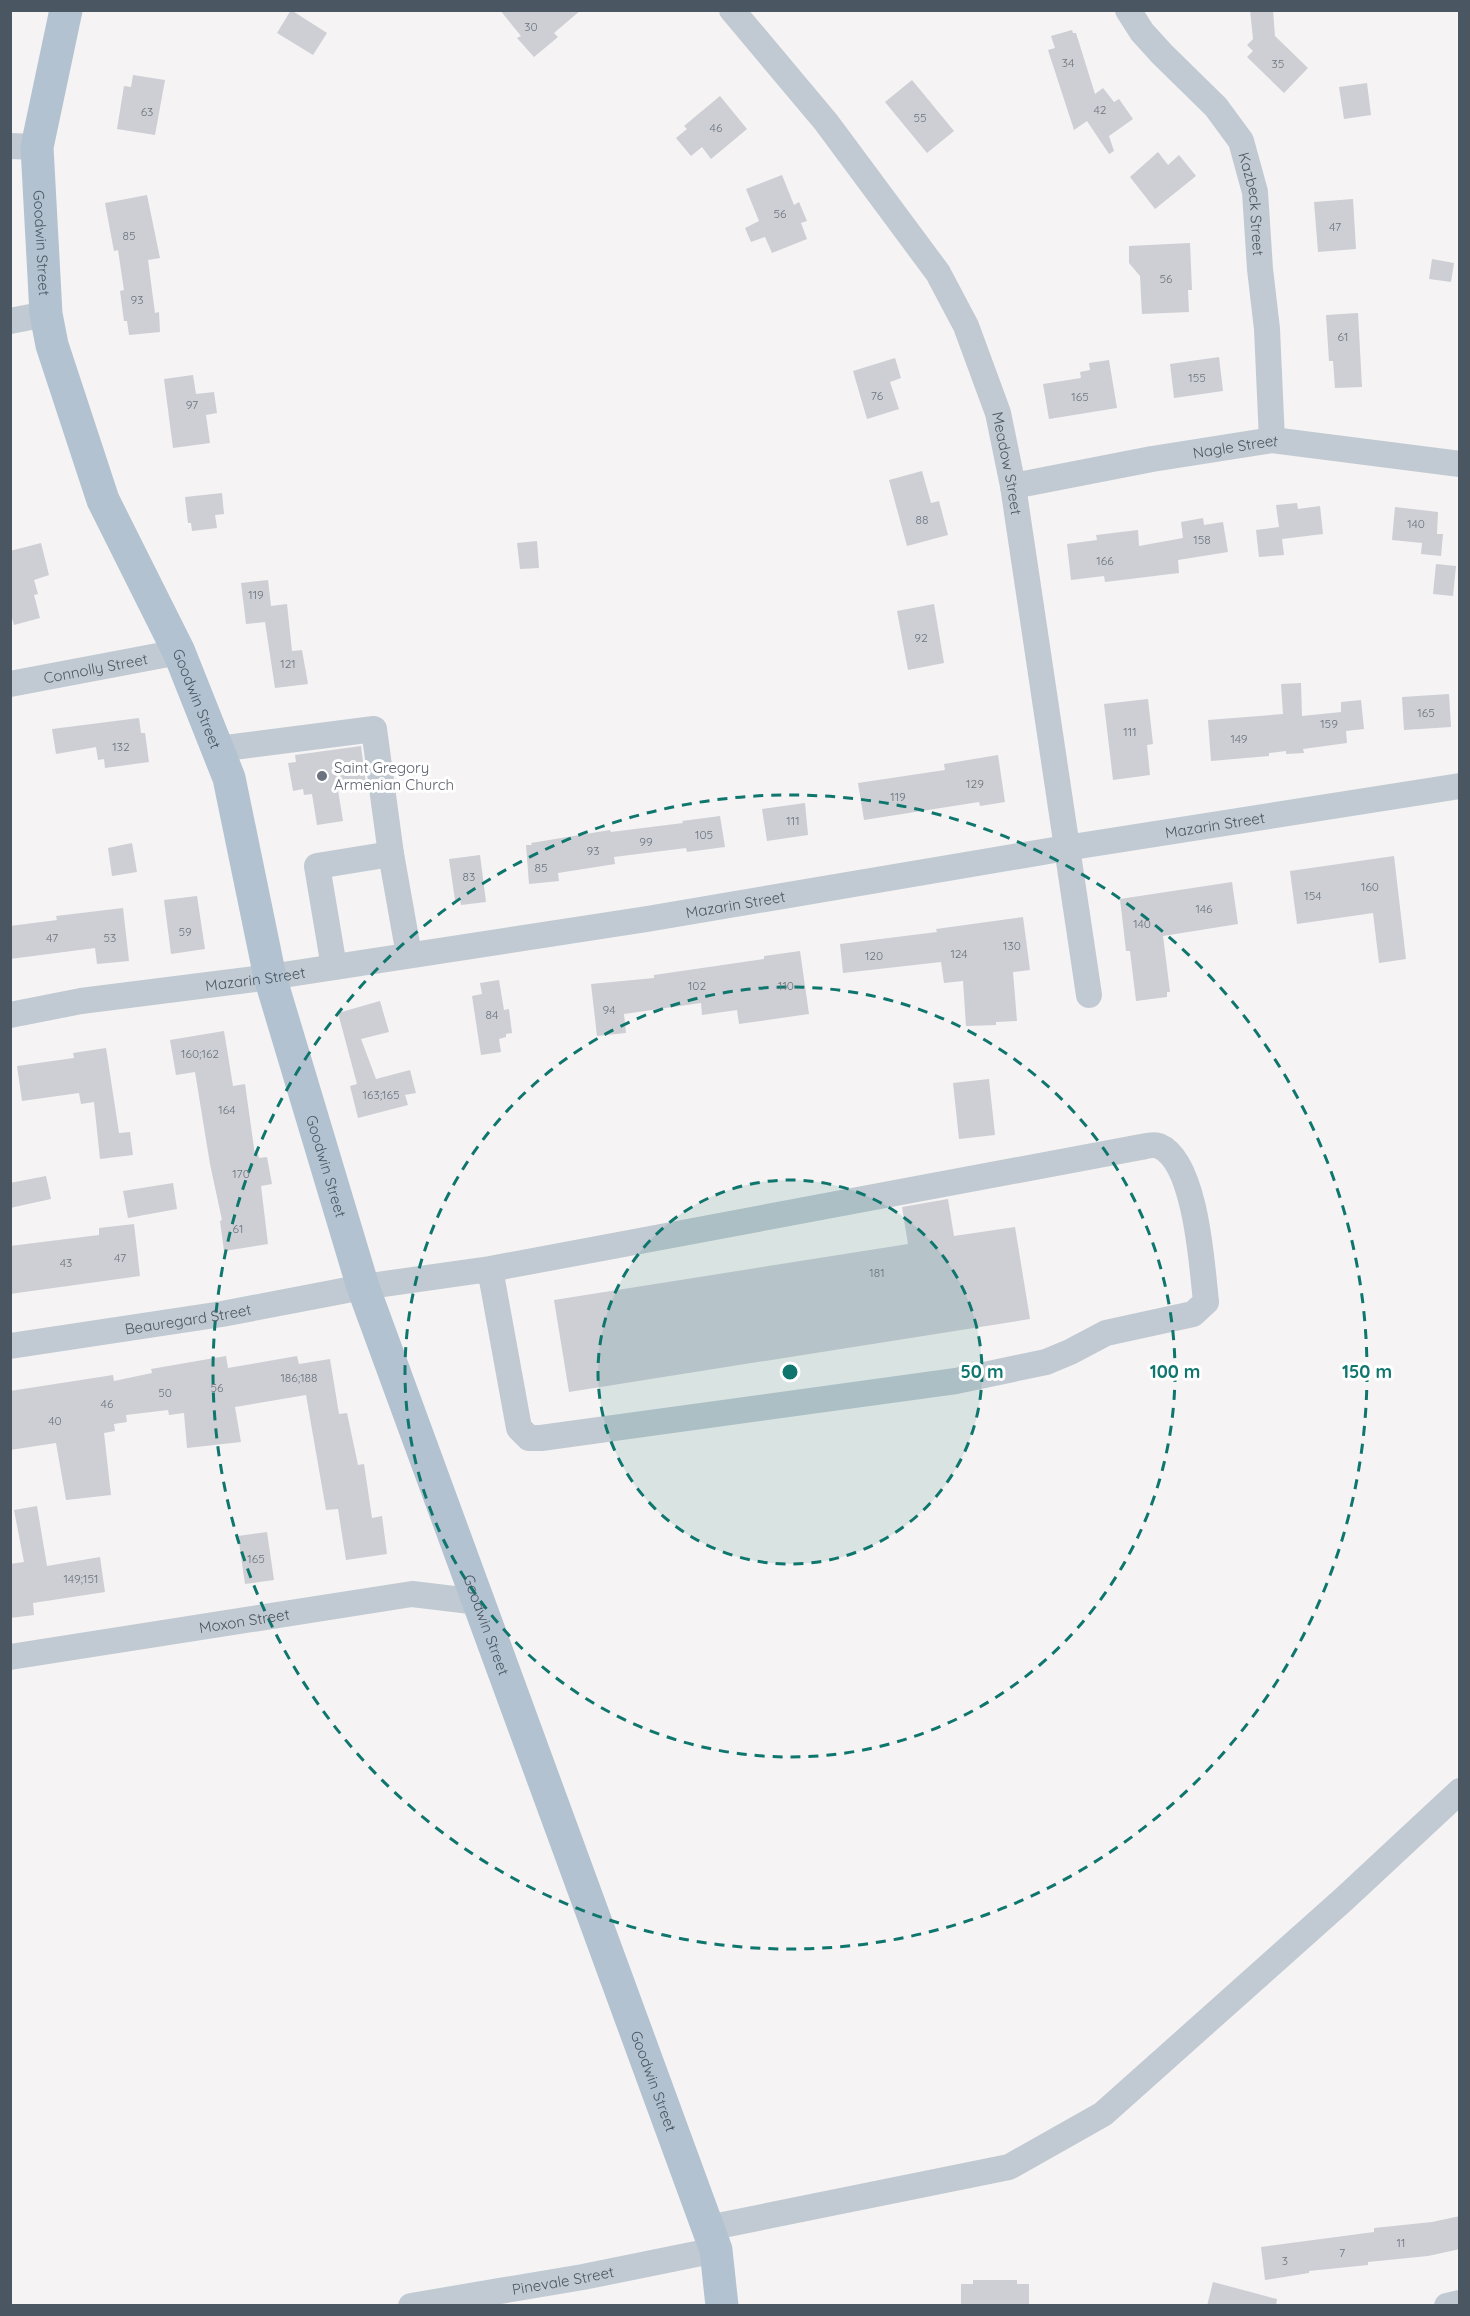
<svg xmlns="http://www.w3.org/2000/svg" width="1470" height="2316" font-family="Quicksand,sans-serif">
<style>
.building{fill:#cdcfd5}
.lines{fill:none;stroke-linecap:round;stroke-linejoin:round}
.minor{stroke:#c1cad2;stroke-width:26}
.major{stroke:#b3c2d1;stroke-width:33}
.ring{fill:none;stroke:#0f766e;stroke-width:3;stroke-dasharray:10 8}
.worship-dot{fill:#6b7280;stroke:#fff;stroke-width:2}
.labels{text-anchor:middle;dominant-baseline:central;stroke-width:6;stroke-linejoin:round;paint-order:stroke}
.number-label{font-size:12px;fill:#6b747e}
.street-label{font-size:15px;fill:#4a5661;stroke:#fff}
.worship-label{font-size:15px;fill:#5b616d;stroke:#fff;text-anchor:start}
.centre{fill:#0f766e;stroke:#fff;stroke-width:3}
.ring-label{font-size:18px;text-anchor:middle;font-weight:bold;fill:#0f766e;stroke:#fff;stroke-width:6;stroke-linejoin:round;paint-order:stroke}
</style>
<rect width="100%" height="100%" fill="#f5f3f3"/>
<g class="building">
<polygon points="291,10 327,33 313,55 277,33"/>
<polygon points="500,10 581,10 554,33 558,37 534,57 517,38 521,36"/>
<polygon points="1250,10 1273,10 1275,36 1308,68 1284,93 1247,57 1253,51 1247,45 1253,39"/>
<polygon points="1072,30 1073,33 1076,33 1095,94 1103,88 1114,102 1119,99 1133,119 1109,136 1114,151 1109,154 1087,121 1074,130 1048,50 1055,48 1051,36"/>
<polygon points="133,75 165,80 155,135 117,129 124,86 131,87"/>
<polygon points="912,80 954,131 927,153 885,102"/>
<polygon points="1367,83 1371,115 1344,119 1339,87"/>
<polygon points="720,96 747,129 711,159 702,147 691,156 676,138 687,129 684,126"/>
<polygon points="1158,152 1168,165 1179,155 1196,176 1155,209 1130,177"/>
<polygon points="782,175 794,205 799,202 807,221 801,223 807,239 772,253 765,237 751,242 745,228 759,221 746,189"/>
<polygon points="147,195 160,258 148,260 155,313 159,312 160,332 129,335 127,321 124,321 120,291 124,290 118,250 114,251 105,203"/>
<polygon points="1353,199 1356,249 1318,252 1314,202"/>
<polygon points="1190,243 1192,290 1188,290 1189,312 1142,314 1140,276 1129,263 1129,246"/>
<polygon points="1432,259 1454,263 1451,282 1429,279"/>
<polygon points="1358,313 1362,387 1335,388 1333,361 1329,361 1326,315"/>
<polygon points="1219,357 1223,391 1174,398 1170,364"/>
<polygon points="895,358 901,378 890,382 899,409 867,419 853,371"/>
<polygon points="1109,360 1117,408 1049,419 1043,384 1081,378 1080,372 1090,370 1089,363"/>
<polygon points="193,375 196,394 214,392 217,413 206,415 210,443 173,448 164,379"/>
<polygon points="922,471 931,503 939,501 948,535 907,546 889,480"/>
<polygon points="222,493 224,514 215,515 217,528 192,531 191,523 188,523 185,497"/>
<polygon points="1297,503 1298,509 1320,506 1323,534 1282,539 1284,555 1259,557 1256,530 1279,527 1276,505"/>
<polygon points="1395,507 1438,512 1437,534 1443,534 1441,556 1421,554 1422,543 1392,540"/>
<polygon points="1203,518 1204,525 1223,522 1228,552 1178,560 1179,573 1105,582 1104,576 1071,580 1067,544 1097,540 1096,535 1138,530 1139,546 1183,538 1181,522"/>
<polygon points="537,541 539,568 520,569 517,543"/>
<polygon points="41,543 49,575 34,580 38,594 34,595 40,618 14,625 10,611 10,551"/>
<polygon points="1436,564 1456,566 1453,596 1433,594"/>
<polygon points="268,580 271,606 287,604 292,651 302,650 308,684 275,688 265,622 246,624 241,583"/>
<polygon points="934,604 944,663 908,670 897,611"/>
<polygon points="1301,683 1302,716 1341,712 1341,702 1361,700 1364,729 1346,731 1347,743 1303,749 1304,753 1286,754 1286,751 1269,753 1269,756 1211,761 1208,720 1283,714 1281,684"/>
<polygon points="1449,694 1451,727 1404,730 1402,697"/>
<polygon points="1148,699 1153,744 1147,745 1150,775 1113,780 1104,704"/>
<polygon points="139,718 141,733 145,733 149,762 105,768 104,759 98,760 96,747 56,754 52,729"/>
<polygon points="361,746 366,784 338,790 343,821 317,825 312,794 304,795 303,789 293,791 288,763 296,762 295,755"/>
<polygon points="998,755 1005,802 980,806 979,802 864,820 858,783 945,770 944,764"/>
<polygon points="805,803 808,835 767,841 762,809"/>
<polygon points="720,816 725,847 687,852 686,848 614,857 615,864 558,873 559,881 529,884 526,845 532,845 531,843 610,830 611,832 683,823 682,821"/>
<polygon points="132,843 137,872 112,876 108,848"/>
<polygon points="480,855 486,902 461,905 460,899 455,900 449,859"/>
<polygon points="1394,856 1406,959 1379,963 1373,913 1297,924 1290,871"/>
<polygon points="1232,882 1238,924 1163,936 1170,992 1167,992 1167,997 1136,1001 1130,951 1126,951 1120,899"/>
<polygon points="197,896 205,949 171,954 164,900"/>
<polygon points="123,908 129,961 97,964 95,948 10,959 10,926 57,920 56,916"/>
<polygon points="1023,917 1030,970 1013,972 1017,1021 996,1022 996,1025 966,1026 963,981 944,983 941,962 843,973 840,944 937,932 936,929"/>
<polygon points="800,951 809,1014 739,1024 737,1010 702,1015 701,1003 624,1014 626,1033 597,1036 591,984 654,978 654,975 764,959 764,956"/>
<polygon points="499,980 504,1010 509,1009 512,1033 506,1034 506,1037 499,1039 501,1052 481,1055 472,996 482,994 480,983"/>
<polygon points="380,1001 389,1032 361,1039 376,1079 410,1070 416,1093 405,1095 408,1105 358,1118 350,1086 357,1084 338,1013"/>
<polygon points="224,1031 233,1086 245,1084 255,1155 258,1154 259,1158 267,1157 272,1184 261,1186 268,1244 224,1251 220,1221 222,1220 210,1164 195,1072 176,1075 170,1040"/>
<polygon points="106,1048 119,1133 130,1132 133,1155 100,1159 94,1102 81,1104 79,1093 22,1101 17,1066 74,1058 73,1053"/>
<polygon points="989,1079 995,1135 959,1139 953,1083"/>
<polygon points="46,1176 51,1199 10,1208 10,1183"/>
<polygon points="173,1183 177,1209 128,1218 123,1191"/>
<polygon points="948,1199 954,1236 1015,1227 1030,1319 569,1392 554,1300 908,1244 902,1207"/>
<polygon points="134,1224 140,1276 10,1294 10,1246 99,1235 99,1228"/>
<polygon points="226,1356 228,1368 297,1356 299,1364 330,1359 339,1414 347,1413 358,1465 364,1464 372,1518 382,1516 387,1554 346,1560 338,1509 326,1510 306,1395 235,1407 241,1442 187,1448 184,1413 169,1415 168,1410 126,1415 127,1422 114,1424 115,1431 104,1433 111,1495 66,1500 56,1443 10,1450 10,1391 113,1375 114,1381 152,1373 151,1369"/>
<polygon points="37,1506 47,1566 100,1557 105,1592 33,1603 34,1615 10,1618 10,1564 24,1562 14,1510"/>
<polygon points="267,1532 274,1580 245,1584 238,1536"/>
<polygon points="1460,2216 1460,2249 1428,2256 1368,2262 1368,2265 1309,2271 1309,2273 1265,2280 1261,2247 1374,2232 1374,2228 1432,2222"/>
<polygon points="973,2280 1017,2280 1017,2284 1029,2284 1029,2306 961,2306 961,2284 973,2284"/>
<polygon points="1213,2282 1277,2299 1276,2306 1207,2306"/>
</g>
<g class="lines">
<g class="minor">
<path id="s1" d="M732 10 826 122 938 273 966 326 998 413 1013 486 1089 995"/>
<path id="s2" d="M1128 10 1142 32 1162 54 1216 107 1241 141 1255 192 1260 269 1267 329 1272 440"/>
<polyline points="10,146 37,147"/>
<polyline points="10,321 46,314"/>
<path id="s3" d="M1013 486 1152 459 1272 440 1460 464"/>
<path id="s4" d="M10 684 179 652"/>
<polyline points="218,749 374,729 391,854 409,955"/>
<polyline points="334,967 317,866 391,854"/>
<path id="s5" d="M10 1015 81 1001 270 977 647 919 1066 848 1460 786"/>
<path id="s6" d="M10 1346 222 1314 363 1287 490 1269 1141 1147C1146 1146 1154 1144 1159 1146 1196 1161 1202 1266 1206 1302L1193 1314 1106 1333 1070 1352 1046 1362 956 1381 541 1438H529L519 1428 490 1269"/>
<path id="s7" d="M10 1657 412 1594 479 1602"/>
<polyline points="708,2228 1009,2167 1103,2114 1344,1899 1460,1791"/>
<path id="s8" d="M411 2306 583 2277 716 2250"/>
<polyline points="1447,2306 1460,2303"/>
</g>
<path class="major" id="s9" d="M66 10 37 147 46 314 52 345 103 500 179 652 229 778 270 977 363 1287 716 2250 722 2306"/>
</g>
<circle cx="790" cy="1372" r="192" fill="#0f766e" fill-opacity=".12"/>
<g class="ring">
<circle cx="790" cy="1372" r="192"/>
<circle cx="790" cy="1372" r="385"/>
<circle cx="790" cy="1372" r="577"/>
</g>
<circle class="worship-dot" cx="322" cy="776" r="6"/>
<g class="labels">
<g class="number-label">
<text x="531" y="26">30</text>
<text x="1068" y="62">34</text>
<text x="1278" y="63">35</text>
<text x="1100" y="109">42</text>
<text x="147" y="111">63</text>
<text x="920" y="117">55</text>
<text x="716" y="127">46</text>
<text x="780" y="213">56</text>
<text x="1335" y="226">47</text>
<text x="129" y="235">85</text>
<text x="1166" y="278">56</text>
<text x="137" y="299">93</text>
<text x="1343" y="336">61</text>
<text x="1197" y="377">155</text>
<text x="877" y="395">76</text>
<text x="1080" y="396">165</text>
<text x="192" y="404">97</text>
<text x="922" y="519">88</text>
<text x="1416" y="523">140</text>
<text x="1202" y="539">158</text>
<text x="1105" y="560">166</text>
<text x="256" y="594">119</text>
<text x="921" y="637">92</text>
<text x="288" y="663">121</text>
<text x="1426" y="712">165</text>
<text x="1329" y="723">159</text>
<text x="1130" y="731">111</text>
<text x="1239" y="738">149</text>
<text x="121" y="746">132</text>
<text x="975" y="783">129</text>
<text x="898" y="796">119</text>
<text x="793" y="820">111</text>
<text x="704" y="834">105</text>
<text x="646" y="841">99</text>
<text x="593" y="850">93</text>
<text x="541" y="867">85</text>
<text x="469" y="876">83</text>
<text x="1370" y="886">160</text>
<text x="1313" y="895">154</text>
<text x="1204" y="908">146</text>
<text x="1142" y="923">140</text>
<text x="185" y="931">59</text>
<text x="52" y="937">47</text>
<text x="110" y="937">53</text>
<text x="1012" y="945">130</text>
<text x="959" y="953">124</text>
<text x="874" y="955">120</text>
<text x="697" y="985">102</text>
<text x="786" y="985">110</text>
<text x="609" y="1009">94</text>
<text x="492" y="1014">84</text>
<text x="200" y="1053">160;162</text>
<text x="381" y="1094">163;165</text>
<text x="227" y="1109">164</text>
<text x="241" y="1173">170</text>
<text x="238" y="1228">61</text>
<text x="120" y="1257">47</text>
<text x="66" y="1262">43</text>
<text x="877" y="1272">181</text>
<text x="299" y="1377">186;188</text>
<text x="217" y="1387">56</text>
<text x="165" y="1392">50</text>
<text x="107" y="1403">46</text>
<text x="55" y="1420">40</text>
<text x="256" y="1558">165</text>
<text x="81" y="1578">149;151</text>
<text x="1401" y="2242">11</text>
<text x="1342" y="2252">7</text>
<text x="1285" y="2260">3</text>
</g>
<g class="street-label">
<text stroke="none"><textPath href="#s2" startOffset="238">Kazbeck Street</textPath></text>
<text stroke="none"><textPath href="#s9" startOffset="236">Goodwin Street</textPath></text>
<text stroke="none"><textPath href="#s3" startOffset="226">Nagle Street</textPath></text>
<text stroke="none"><textPath href="#s1" startOffset="538">Meadow Street</textPath></text>
<text stroke="none"><textPath href="#s4" startOffset="87">Connolly Street</textPath></text>
<text stroke="none"><textPath href="#s9" startOffset="722">Goodwin Street</textPath></text>
<text stroke="none"><textPath href="#s5" startOffset="1220">Mazarin Street</textPath></text>
<text stroke="none"><textPath href="#s5" startOffset="734">Mazarin Street</textPath></text>
<text stroke="none"><textPath href="#s5" startOffset="248">Mazarin Street</textPath></text>
<text stroke="none"><textPath href="#s9" startOffset="1208">Goodwin Street</textPath></text>
<text stroke="none"><textPath href="#s6" startOffset="180">Beauregard Street</textPath></text>
<text stroke="none"><textPath href="#s7" startOffset="237">Moxon Street</textPath></text>
<text stroke="none"><textPath href="#s9" startOffset="1694">Goodwin Street</textPath></text>
<text stroke="none"><textPath href="#s9" startOffset="2180">Goodwin Street</textPath></text>
<text stroke="none"><textPath href="#s8" startOffset="154">Pinevale Street</textPath></text>
</g>
<g class="worship-label">
<text x="334" y="767">Saint Gregory<tspan x="334" dy="17">Armenian Church</tspan></text>
</g>
</g>
<circle cx="790" cy="1372" r="9" class="centre"/>
<g class="ring-label">
<text x="982" y="1378">50 m</text>
<text x="1175" y="1378">100 m</text>
<text x="1367" y="1378">150 m</text>
</g>
<rect width="1470" height="2316" fill="none" stroke="#4a5661" stroke-width="24"/>
</svg>
